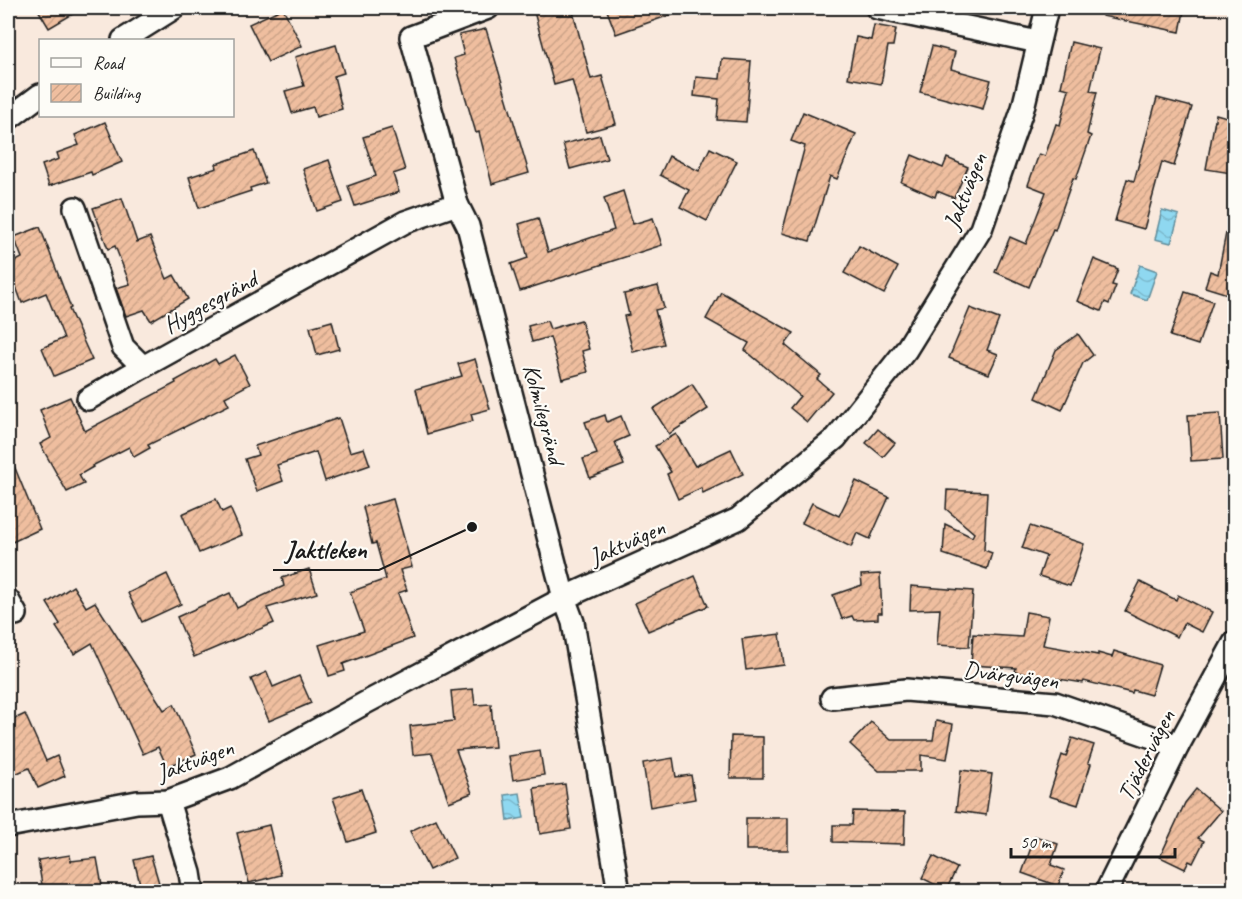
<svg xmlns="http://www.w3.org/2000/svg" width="1242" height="899" font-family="Caveat,sans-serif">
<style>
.water{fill:url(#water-waves);stroke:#618d9b;stroke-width:1.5}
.building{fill:url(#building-hatch);stroke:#1c1c1c;stroke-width:1.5}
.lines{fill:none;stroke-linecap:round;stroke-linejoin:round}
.street-casing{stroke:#1c1c1c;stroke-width:26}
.street{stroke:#fdfcf7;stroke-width:21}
.labels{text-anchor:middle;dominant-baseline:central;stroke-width:4.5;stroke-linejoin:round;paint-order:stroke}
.street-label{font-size:24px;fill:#1c1c1c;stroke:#fdfcf7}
.leader{fill:none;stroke:#1c1c1c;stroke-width:2}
.callout-dot{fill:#1c1c1c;stroke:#fdfcf7;stroke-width:2}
.callout-label{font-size:26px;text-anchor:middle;font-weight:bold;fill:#1c1c1c;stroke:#fdfcf7;stroke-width:4.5;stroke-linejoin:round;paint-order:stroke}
</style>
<defs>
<pattern id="water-waves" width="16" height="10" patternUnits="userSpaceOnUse" patternTransform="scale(1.5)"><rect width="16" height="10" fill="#8fd8f0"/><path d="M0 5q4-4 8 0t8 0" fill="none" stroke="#7bb9cd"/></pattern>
<pattern id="building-hatch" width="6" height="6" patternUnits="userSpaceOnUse" patternTransform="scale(1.5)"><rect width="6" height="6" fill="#efbe9f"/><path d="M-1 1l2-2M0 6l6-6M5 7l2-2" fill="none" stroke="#cca388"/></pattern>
</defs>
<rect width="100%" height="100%" fill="#f9e9dd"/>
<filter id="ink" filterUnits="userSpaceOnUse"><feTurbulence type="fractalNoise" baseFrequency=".0167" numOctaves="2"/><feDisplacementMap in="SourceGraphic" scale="12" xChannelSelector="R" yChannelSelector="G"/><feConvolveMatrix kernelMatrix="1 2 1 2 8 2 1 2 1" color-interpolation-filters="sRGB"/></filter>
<g filter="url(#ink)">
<g class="water">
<polygon points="1162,210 1179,215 1171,243 1155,239"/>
<polygon points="1140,265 1157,271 1147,300 1130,294"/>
<polygon points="520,793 524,818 508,821 505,795"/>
</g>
<g class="building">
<polygon points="37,8 83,8 49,28"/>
<polygon points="283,8 302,46 268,62 249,24"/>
<polygon points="533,8 572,8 591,79 602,76 616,124 586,132 572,80 554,85"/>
<polygon points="606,8 683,8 684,10 616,34"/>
<polygon points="1103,8 1168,8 1184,11 1180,32 1102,16"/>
<polygon points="874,25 896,29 893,46 888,46 881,84 848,78 856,37 871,40"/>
<polygon points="486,29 529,173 492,184 479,132 476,133 454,58 464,55 459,35"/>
<polygon points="1071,42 1100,49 1090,91 1097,92 1087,134 1091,136 1076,179 1073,178 1055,230 1053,229 1029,287 995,272 1010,237 1026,244 1046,192 1028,185 1039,154 1045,156 1056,124 1060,125 1069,89 1061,87"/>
<polygon points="336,45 344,73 334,76 342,109 316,117 313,107 292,113 285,91 304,86 295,57"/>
<polygon points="932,46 955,52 951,69 991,80 983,109 920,92"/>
<polygon points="722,59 751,61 746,122 717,120 719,99 694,96 696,77 720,79"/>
<polygon points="1157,98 1192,107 1174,166 1162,162 1144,229 1115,221 1127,179 1134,181"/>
<polygon points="803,112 856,134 837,179 830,176 810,241 782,233 805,146 791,141"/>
<polygon points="1216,114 1234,119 1234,154 1231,173 1206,169"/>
<polygon points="105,122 122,162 92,175 91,172 49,186 42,165 59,159 57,153 79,145 75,135"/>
<polygon points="392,128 405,170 393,174 399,192 355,206 348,186 376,176 363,137"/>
<polygon points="600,135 607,159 570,169 563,144"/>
<polygon points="710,148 737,161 707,221 680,207 689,190 660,175 669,156 699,171"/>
<polygon points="254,151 266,183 250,188 251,191 199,208 189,177 217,168 216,164"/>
<polygon points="912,155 943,168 947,158 968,167 954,198 937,191 935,197 901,182"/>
<polygon points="329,160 343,202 317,211 303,169"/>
<polygon points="623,191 633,224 653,218 662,245 520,291 511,264 528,258 519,224 538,218 548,252 614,230 604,198"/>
<polygon points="122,198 137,242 150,237 167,279 174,275 188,299 151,321 144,310 126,316 116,288 130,284 115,246 108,249 93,208"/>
<polygon points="40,227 71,308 69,309 92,360 54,376 42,348 64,338 46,293 22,303 8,265 22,258 14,237"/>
<polygon points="1226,233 1234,234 1234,296 1205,287 1210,271 1218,274"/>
<polygon points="859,246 898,267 884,294 844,273"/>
<polygon points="1094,259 1118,269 1112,285 1116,286 1109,304 1105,302 1101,311 1077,301"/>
<polygon points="658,286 664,308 655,310 664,344 633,352 624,316 629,315 624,294"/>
<polygon points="721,292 794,333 785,345 821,375 817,379 832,392 807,422 790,408 800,396 745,350 749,343 706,319"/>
<polygon points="1185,292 1213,301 1198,345 1170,336"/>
<polygon points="970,308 999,319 987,350 998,354 989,374 949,358"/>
<polygon points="581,320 589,349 582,351 588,372 562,379 550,337 532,342 528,326 547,321 550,329"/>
<polygon points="332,321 339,349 317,355 310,327"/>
<polygon points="1078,334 1093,355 1083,363 1062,410 1036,398 1056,350"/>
<polygon points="235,355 250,384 225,397 229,405 148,445 150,448 134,457 129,447 92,466 93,467 79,475 84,484 67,492 40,444 51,438 40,410 70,397 85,431 176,383 175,381 215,359 218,364"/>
<polygon points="475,359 490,409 471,414 473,421 427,434 416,389 462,376 458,364"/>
<polygon points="692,384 708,409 669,434 653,409"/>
<polygon points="1220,413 1223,459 1191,461 1188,415"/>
<polygon points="605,415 607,422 621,416 629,436 615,442 624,465 590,478 583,459 597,454 585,422"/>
<polygon points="339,418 350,452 364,448 370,465 325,481 316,452 277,465 283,481 257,491 245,459 258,455 255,446"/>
<polygon points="878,429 895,443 883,457 866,443"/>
<polygon points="676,434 695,466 731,449 743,474 703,493 701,488 678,499 667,474 671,472 655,446"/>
<polygon points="8,451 40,529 8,544"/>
<polygon points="856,481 889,497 870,539 857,533 851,547 802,523 812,503 839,516"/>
<polygon points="947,490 987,492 984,550 992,553 987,569 943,554 945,524 972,537 974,533 946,509"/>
<polygon points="216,499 222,512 230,508 242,535 199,553 182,514"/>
<polygon points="393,499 412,567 400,570 407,590 398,593 413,638 343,664 345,671 329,676 319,645 364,631 350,592 386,579 376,543 372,544 363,507"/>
<polygon points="1030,526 1084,544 1070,586 1039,576 1046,556 1022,548"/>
<polygon points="309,569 317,593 267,608 274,623 194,657 177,617 230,593 237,608 284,586 282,578"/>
<polygon points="167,574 181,604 142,622 128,593"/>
<polygon points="880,574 882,613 878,613 878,619 854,620 852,616 842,619 833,595 862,585 861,575"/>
<polygon points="695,576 708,606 648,631 635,603"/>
<polygon points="1140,582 1176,600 1178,595 1212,612 1202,632 1184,623 1177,637 1125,611"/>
<polygon points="73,586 86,607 95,602 164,710 174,704 196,754 167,767 158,747 143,754 92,643 74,654 56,627 60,624 47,603"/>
<polygon points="911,586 973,591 969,647 937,645 940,609 910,610"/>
<polygon points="1026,612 1049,616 1043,645 1098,655 1098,653 1112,657 1114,651 1160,665 1151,695 1133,690 1132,693 1084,681 1083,683 1015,672 1016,668 971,665 973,634 1022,637"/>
<polygon points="780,634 784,665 746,670 742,639"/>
<polygon points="267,672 273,687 299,676 311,703 269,721 251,679"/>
<polygon points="473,689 475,705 491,704 495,747 456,750 472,793 449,802 432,753 413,755 410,726 454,721 451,691"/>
<polygon points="25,714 46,761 57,756 65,776 38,788 29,768 15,774 8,756 8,722"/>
<polygon points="936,721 953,724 947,759 921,755 921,771 879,771 850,744 871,722 891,740 933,740"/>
<polygon points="731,736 763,737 763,778 730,778"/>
<polygon points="1072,738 1094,745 1088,763 1091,764 1078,805 1049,796 1062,755 1066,757"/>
<polygon points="540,751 544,775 513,780 509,756"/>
<polygon points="673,758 676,777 691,775 695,799 650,807 643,763"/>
<polygon points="961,770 992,774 986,815 956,811"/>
<polygon points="565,784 571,829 540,834 534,788"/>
<polygon points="361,789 376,833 348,842 333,798"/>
<polygon points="1196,789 1221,811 1198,838 1204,841 1193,863 1189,861 1185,869 1160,857 1185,803"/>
<polygon points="853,811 905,812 904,844 833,842 833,825 852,825"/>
<rect x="746" y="818" width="42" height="32"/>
<polygon points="436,819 455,858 429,870 410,831"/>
<polygon points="269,825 281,875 249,883 237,833"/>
<polygon points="1035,836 1058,844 1051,865 1064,870 1058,886 1022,873"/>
<polygon points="70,855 71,861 97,858 103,891 43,891 38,860"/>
<polygon points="151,856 159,883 141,888 134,860"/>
<polygon points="933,856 957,868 946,890 922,878"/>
</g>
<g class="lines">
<defs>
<g id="street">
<polyline points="488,8 411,37 457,204 468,226 564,598 573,622 619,892"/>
<polyline points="877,8 1038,42"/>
<polyline points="123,40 174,8"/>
<polyline points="8,119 40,95"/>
<polyline points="75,208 123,347 143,367 405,222 457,204"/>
<polyline points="88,399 143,367"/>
<polyline points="8,600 16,614"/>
<polyline points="832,698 906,690 1055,703 1178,746"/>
<polyline points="168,801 190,873 193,892"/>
<polyline points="8,826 137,802 168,801 230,778 367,702 564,598 738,519 836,438 906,350 981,229 1023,108 1047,8"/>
<polyline points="1106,892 1178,746 1234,643"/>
</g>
</defs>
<use href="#street" class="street-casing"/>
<use href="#street" class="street"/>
</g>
</g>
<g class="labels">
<g class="street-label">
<text transform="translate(965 191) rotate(-68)">Jaktvägen</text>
<text transform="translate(210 302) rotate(-29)">Hyggesgränd</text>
<text transform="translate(544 414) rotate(75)">Kolmilegränd</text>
<text transform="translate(627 542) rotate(-24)">Jaktvägen</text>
<text transform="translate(1011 675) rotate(7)">Dvärgvägen</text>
<text transform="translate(1146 755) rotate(-63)">Tjädervägen</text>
<text transform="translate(195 760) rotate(-20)">Jaktvägen</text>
</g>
</g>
<path class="leader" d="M472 527L379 570H273"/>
<circle class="callout-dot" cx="472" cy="527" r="6"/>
<g class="callout-label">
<text x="326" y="558">Jaktleken</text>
</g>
<rect width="1242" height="899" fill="none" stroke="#fdfcf7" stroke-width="30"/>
<rect x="15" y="15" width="1212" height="869" fill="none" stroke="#1c1c1c" stroke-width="2" filter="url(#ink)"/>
<rect x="39" y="39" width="195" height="78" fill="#fdfcf7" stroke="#a3a29f" stroke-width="1.5"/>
<rect x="51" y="58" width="30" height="9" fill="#fdfcf7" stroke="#a3a29f" stroke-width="1.5"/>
<text x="93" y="69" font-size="18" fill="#1c1c1c">Road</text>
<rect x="51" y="84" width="30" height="18" fill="url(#building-hatch)" stroke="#a3a29f" stroke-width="1.5"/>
<text x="93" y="99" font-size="18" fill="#1c1c1c">Building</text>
<path d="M1011 848v9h164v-9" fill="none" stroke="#1c1c1c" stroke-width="3"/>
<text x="1020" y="848" font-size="18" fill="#1c1c1c" stroke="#fdfcf7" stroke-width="4.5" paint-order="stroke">50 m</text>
</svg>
